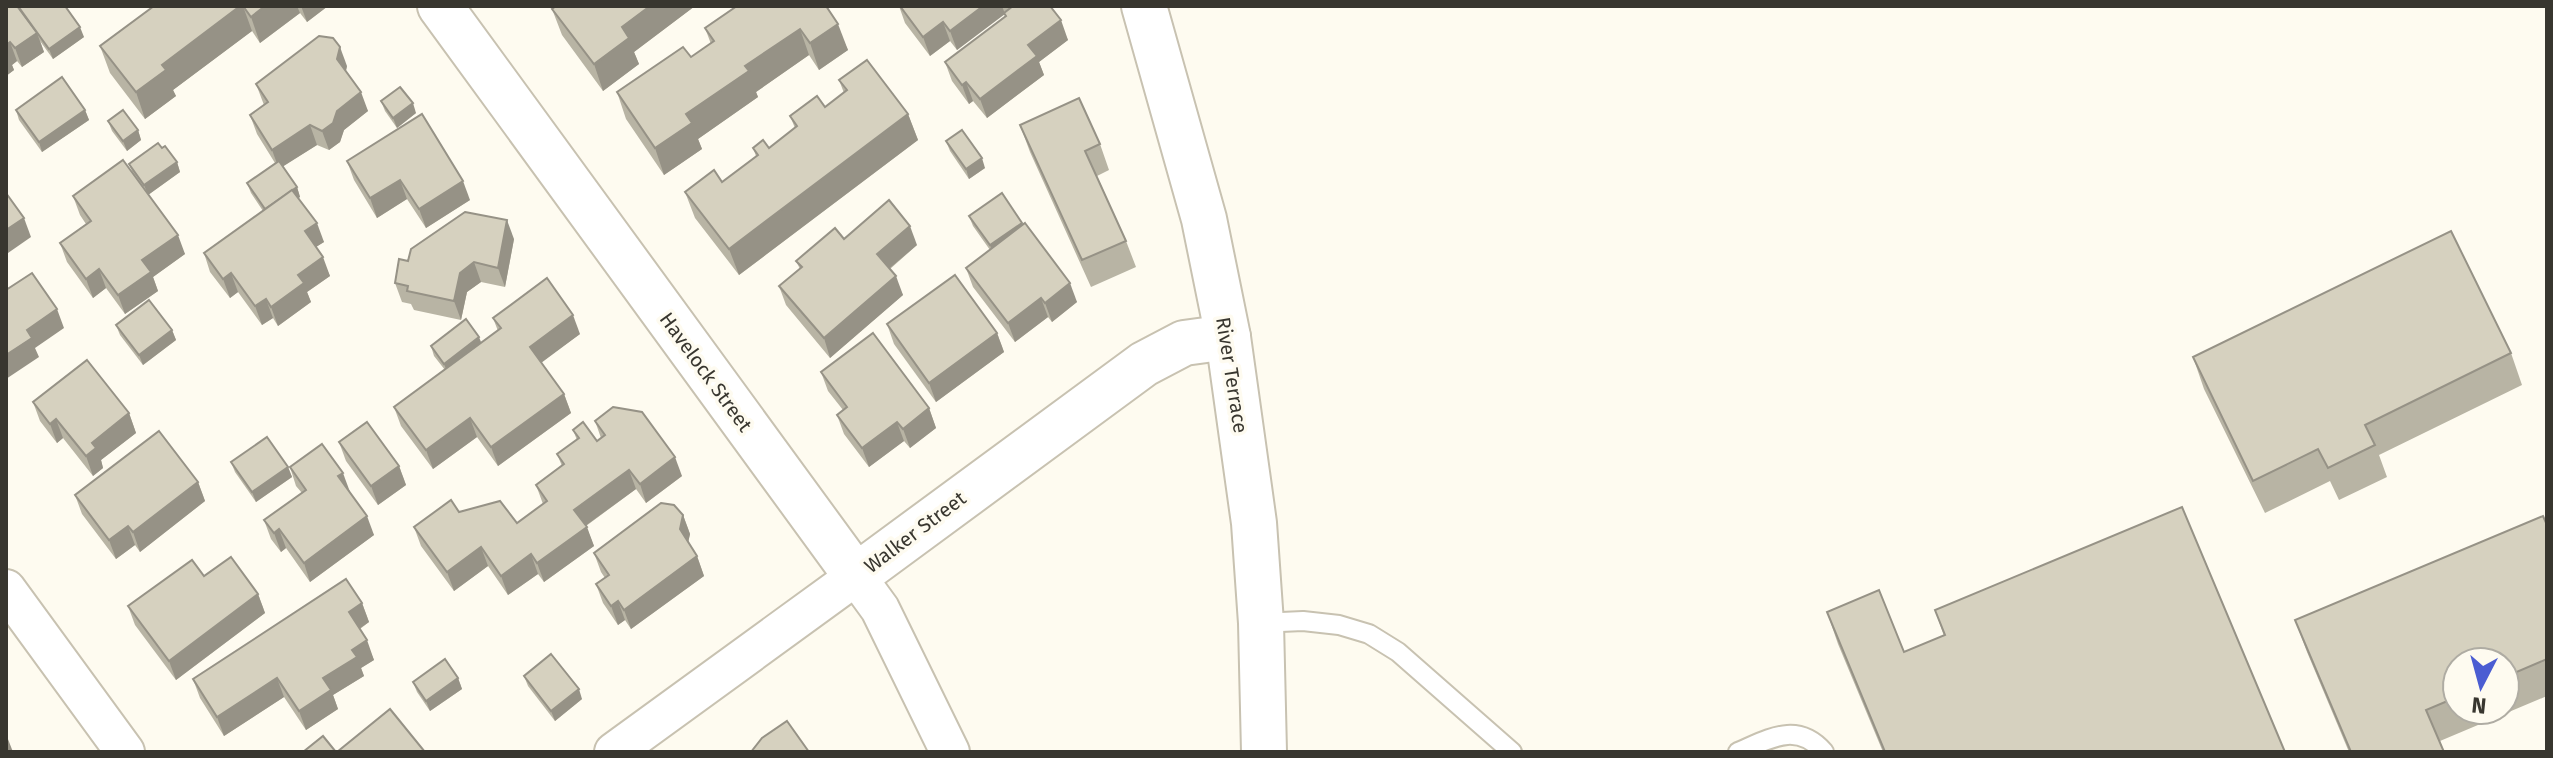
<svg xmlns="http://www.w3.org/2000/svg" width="2553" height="758" font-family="'Fira Sans',sans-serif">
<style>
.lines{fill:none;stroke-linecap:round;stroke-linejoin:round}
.lane-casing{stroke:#c8c2b1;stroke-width:22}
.street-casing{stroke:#c8c2b1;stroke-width:42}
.secondary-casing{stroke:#c8c2b1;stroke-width:48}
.primary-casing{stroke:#c8c2b1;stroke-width:48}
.lane{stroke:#fff;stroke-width:18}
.street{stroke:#fff;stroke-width:38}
.secondary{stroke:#fff;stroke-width:44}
.primary{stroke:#fff;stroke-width:44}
.wall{fill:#b8b4a4;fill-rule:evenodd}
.shaded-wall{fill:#969286}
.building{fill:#d6d1bf;stroke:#969286;stroke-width:2}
.labels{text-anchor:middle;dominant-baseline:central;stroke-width:7;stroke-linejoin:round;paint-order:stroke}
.street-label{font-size:20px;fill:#38362f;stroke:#fefbf0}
</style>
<rect width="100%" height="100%" fill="#fefbf0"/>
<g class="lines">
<defs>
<g id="lane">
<polyline points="1261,623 1303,621 1339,625 1369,634 1398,652 1512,752"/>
<path d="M1738 752C1769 739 1797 721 1824 752"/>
</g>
<g id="street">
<polyline points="6,589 125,752"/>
<polyline points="614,752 856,576 880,609 950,752"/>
</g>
<polyline id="secondary" points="440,6 856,576 1144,364 1184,343 1228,337"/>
<polyline id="primary" points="1144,6 1204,219 1228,337 1254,523 1261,623 1264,752"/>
</defs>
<use href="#lane" class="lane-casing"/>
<use href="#street" class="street-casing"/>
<use href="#secondary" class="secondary-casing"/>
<use href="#primary" class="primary-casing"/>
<use href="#lane" class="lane"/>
<use href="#street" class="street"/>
<use href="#secondary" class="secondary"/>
<use href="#primary" class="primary"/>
</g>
<g class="wall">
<polygon points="6,6 84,37 53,59 40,41 44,52 22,67 17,61 12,65 14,70 6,76"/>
<polygon points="154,6 328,6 307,22 300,13 260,43 252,31 173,90 176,96 145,119 110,73 100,46"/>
<polygon points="556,6 695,6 634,52 639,64 603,91 562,35 552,9"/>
<polygon points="826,6 848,50 819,70 809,55 756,92 758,97 698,139 702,149 664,175 626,119 617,92 691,57 711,44 705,28"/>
<polygon points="899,6 1050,6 1068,40 1039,62 1044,75 987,118 973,101 969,104 952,81 945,62 1005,16 1004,14 957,50 950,41 930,56 905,23"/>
<polygon points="347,66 346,71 368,111 344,130 340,142 329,150 317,145 283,166 297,187 300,197 298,198 324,242 316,247 330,276 307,292 311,302 278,326 273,318 262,325 238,292 230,298 210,272 204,253 263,211 251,193 247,183 275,163 257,134 250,115 264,105 256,84"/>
<polygon points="839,80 908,114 918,140 739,275 695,218 685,192 722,182 756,156 753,148 769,148 795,128 790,116 825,107 844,93"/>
<polygon points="381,101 416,113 397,128 385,111"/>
<polygon points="16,110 85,110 89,120 42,152 19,120"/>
<polygon points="108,121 138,130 141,140 127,151 112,131"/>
<polygon points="1020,125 1100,144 1109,170 1097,176 1126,241 1136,267 1091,287 1030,152"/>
<polygon points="946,141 985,168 969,179 950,151"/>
<polygon points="162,148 177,162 180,172 148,195 185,254 153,277 158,291 125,314 106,288 93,298 67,262 60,243 86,224 80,215 73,196 132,171 129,164"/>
<polygon points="347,161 470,200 426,228 407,199 377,218 354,180"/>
<polygon points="969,216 1023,225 1077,302 1052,322 1048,317 1015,342 973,287 966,268 990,250 973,226"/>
<polygon points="514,239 505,287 481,282 467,292 461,320 414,310 411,304 402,302 395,283 408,261"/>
<polygon points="844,239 917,245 890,269 903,295 830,358 786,305 779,286 800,269 796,261"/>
<polygon points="493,318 580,334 541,362 564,394 571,413 498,466 477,437 433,469 401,426 394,407 445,370 434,356 431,346 481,343 498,331"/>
<polygon points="887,324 997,333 1004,352 936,402 894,344"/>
<polygon points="116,325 172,330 176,340 143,365 120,335"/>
<polygon points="2511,353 2522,385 2379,455 2387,477 2339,500 2330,481 2265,513 2204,389 2193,357"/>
<polygon points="821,372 929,408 936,428 910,448 904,441 869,467 844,434 837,415 843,410 828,391"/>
<polygon points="33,402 129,413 136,433 101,460 103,468 93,476 63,438 57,443 40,421"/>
<polygon points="595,421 682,476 646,503 636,489 586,526 594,546 544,582 538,574 508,595 488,566 454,591 421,546 414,527 459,512 517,523 543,504 536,485 562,466 557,454 577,440 573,430 597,441 601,438"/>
<polygon points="339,442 399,466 406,485 378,505 346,461"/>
<polygon points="231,462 288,467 292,477 256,502 235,472"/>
<polygon points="290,467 349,492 374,535 310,582 286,548 281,552 271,539 264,520 302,493 296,486"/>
<polygon points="198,482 205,501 140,552 135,545 116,559 82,514 75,495"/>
<polygon points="683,515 690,534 688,542 697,556 704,576 631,629 625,620 618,625 603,603 596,584 605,578 601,572 594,553"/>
<path d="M2547 525V696L2440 741 2444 752H2349L2307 652 2295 620ZM2457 662H2505V710H2457Z"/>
<polygon points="204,576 258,594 265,613 176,680 135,625 128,606"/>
<polygon points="362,603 369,622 360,629 374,660 361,668 364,676 333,695 338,709 306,730 284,697 224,736 200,698 193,679"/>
<polygon points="1935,610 2285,752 1883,752 1838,644 1827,612 1904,652 1944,636"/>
<polygon points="524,676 582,699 555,721 528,686"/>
<polygon points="458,678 462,689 430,711 417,692 413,682"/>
</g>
<g class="shaded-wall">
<polygon points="240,6 243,6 252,31 173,90 176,96 145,119 136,92 162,65"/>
<polygon points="265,6 297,6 300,13 260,43 251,17"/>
<polygon points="301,6 328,6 307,22"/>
<polygon points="650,6 695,6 634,52 639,64 603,91 594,64 622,27"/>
<polygon points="983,6 1002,6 1005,14 957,50 950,31"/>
<polygon points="1061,20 1068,40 1039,62 1044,75 987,118 980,99 1028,45"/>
<polygon points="943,22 950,41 930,56 923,37"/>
<polygon points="838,24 848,50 819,70 810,43"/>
<polygon points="80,27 84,37 53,59 49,49"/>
<polygon points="800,29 809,55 756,92 758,97 698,139 702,149 664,175 655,148 686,114 745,66"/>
<polygon points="37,33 44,52 22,67 15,48"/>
<polygon points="10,42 17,61 12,65 14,70 6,76 6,45"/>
<polygon points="340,47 347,66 344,78 337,59"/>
<polygon points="966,82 973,101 969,104 962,85"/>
<polygon points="361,92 368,111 344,130 340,142 329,150 322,131 337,111"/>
<polygon points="413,103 416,113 397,128 393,118"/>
<polygon points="85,110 89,120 42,152 39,142"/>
<polygon points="908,114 918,140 739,275 729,249"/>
<polygon points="310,125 317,145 279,169 272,150"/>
<polygon points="138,130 141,140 127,151 123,141"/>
<polygon points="982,158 985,168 969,179 966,169"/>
<polygon points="177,162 180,172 148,195 144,185"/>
<polygon points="400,180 407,199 377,218 370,198"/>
<polygon points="463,181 470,200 426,228 419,209"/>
<polygon points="297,187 300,197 268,219 265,209"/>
<polygon points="24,218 31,237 8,253 6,249 6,230"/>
<polygon points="507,220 514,239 505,287 498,268"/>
<polygon points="317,223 324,242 311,250 305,231"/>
<polygon points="1022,223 1026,233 993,255 990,245"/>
<polygon points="910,226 917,245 884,273 877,254"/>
<polygon points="178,235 185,254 153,277 158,291 125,314 118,295 142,260"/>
<polygon points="323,257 330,276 307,292 311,302 278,326 271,307 298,275"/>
<polygon points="474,262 481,282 467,292 461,320 454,301 460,273"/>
<polygon points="99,269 106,288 93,298 86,279"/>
<polygon points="231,273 238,292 230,298 223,279"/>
<polygon points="896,276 903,295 830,358 824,338"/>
<polygon points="1070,283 1077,302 1052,322 1045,303"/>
<polygon points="1041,298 1048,317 1015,342 1008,323"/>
<polygon points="266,299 273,318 262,325 255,306"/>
<polygon points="57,309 64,328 35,348 39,357 6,379 6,355 27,330"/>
<polygon points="573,315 580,334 537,366 530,347"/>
<polygon points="172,330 176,340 143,365 139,355"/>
<polygon points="997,333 1004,352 936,402 929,383"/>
<polygon points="479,337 483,347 448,374 444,364"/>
<polygon points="564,394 571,413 498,466 491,447"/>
<polygon points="929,408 936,428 910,448 903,429"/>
<polygon points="129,413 136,433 101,460 103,468 93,476 86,456 92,443"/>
<polygon points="470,418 477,437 433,469 426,450"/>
<polygon points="56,419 63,438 57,443 50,424"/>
<polygon points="897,422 904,441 869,467 862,448"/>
<polygon points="675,457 682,476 646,503 640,484"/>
<polygon points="399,466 406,485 378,505 371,486"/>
<polygon points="288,467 292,477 256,502 252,492"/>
<polygon points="629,470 636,489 581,529 574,510"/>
<polygon points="343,473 350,492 338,476"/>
<polygon points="198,482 205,501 140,552 133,532"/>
<polygon points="683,515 690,534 687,548 680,529"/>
<polygon points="367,516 374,535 310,582 304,563"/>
<polygon points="128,526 135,545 116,559 109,540"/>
<polygon points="587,527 594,546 544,582 537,563"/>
<polygon points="279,529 286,548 281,552 274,533"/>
<polygon points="481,547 488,566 454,591 447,572"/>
<polygon points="531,554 538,574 508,595 501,576"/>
<polygon points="697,556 704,576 631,629 624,610"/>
<polygon points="258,594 265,613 176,680 169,661"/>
<polygon points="618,601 625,620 618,625 611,606"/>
<polygon points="362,603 369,622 356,631 349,612"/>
<polygon points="367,640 374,660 361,668 364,676 333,695 338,709 306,730 299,711 323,678 352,650"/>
<polygon points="277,678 284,697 224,736 217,717"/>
<polygon points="458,678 462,689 430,711 426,701"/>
<polygon points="579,689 582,699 555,721 551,711"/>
<polygon points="6,734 13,752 6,752"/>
</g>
<g class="building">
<polygon points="6,6 17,6 37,33 15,48 10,42 6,45"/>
<polygon points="18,6 65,6 80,27 49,49"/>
<polygon points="154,6 240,6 162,65 166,70 136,92 100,46"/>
<polygon points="243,6 265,6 251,17"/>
<polygon points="556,6 650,6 622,27 629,38 594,64 552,9"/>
<polygon points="737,6 826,6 838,24 810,43 800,29 745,66 749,71 686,114 692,123 655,148 617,92 683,47 691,57 714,41 705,28"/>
<polygon points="900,6 983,6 950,31 943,22 923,37"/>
<polygon points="1013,6 1050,6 1061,20 1028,45 1037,56 980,99 966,82 962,85 945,62 1006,16 1004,13"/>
<polygon points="319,36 333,38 340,47 337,59 361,92 337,111 333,123 322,131 310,125 272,150 250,115 268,102 256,84"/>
<polygon points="867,60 908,114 729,249 685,192 714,170 722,182 758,155 753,148 763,140 769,148 797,126 790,116 817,96 825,107 847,90 839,80"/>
<polygon points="62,77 85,110 39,142 16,110"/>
<polygon points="400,87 413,103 393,118 381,101"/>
<polygon points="1079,98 1100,144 1085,151 1126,241 1082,260 1020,125"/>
<polygon points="123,110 138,130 123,141 108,121"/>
<polygon points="422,114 463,181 419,209 400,180 370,198 347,161"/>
<polygon points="962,130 982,158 966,169 946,141"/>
<polygon points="158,143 162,148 165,146 177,162 144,185 129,164"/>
<polygon points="123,160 178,235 142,260 151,272 118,295 99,269 86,279 60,243 91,221 73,196"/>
<polygon points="279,161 297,187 265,209 247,183"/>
<polygon points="292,190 317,223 305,231 323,257 298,275 304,283 271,307 266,299 255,306 231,273 223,279 204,253"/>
<polygon points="6,193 24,218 6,230"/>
<polygon points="1002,193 1022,223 990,245 969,216"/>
<polygon points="889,200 910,226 877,254 896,276 824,338 779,286 802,267 796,261 835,228 844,239"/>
<polygon points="465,212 507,220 498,268 474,262 460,273 454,301 407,291 408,286 395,283 399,259 408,261 411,249"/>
<polygon points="1025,223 1070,283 1045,303 1041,298 1008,323 966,268"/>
<polygon points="2451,231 2511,353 2365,425 2375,445 2328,468 2318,449 2253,481 2193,357"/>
<polygon points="32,273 57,309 27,330 32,338 6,355 6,290"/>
<polygon points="955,275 997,333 929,383 887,324"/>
<polygon points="547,278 573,315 530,347 564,394 491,447 470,418 426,450 394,407 501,328 493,318"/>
<polygon points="149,300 172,330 139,355 116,325"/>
<polygon points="466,319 479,337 444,364 431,346"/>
<polygon points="873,333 929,408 903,429 897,422 862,448 837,415 847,407 821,372"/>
<polygon points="87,360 129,413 92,443 96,448 86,456 56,419 50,424 33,402"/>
<polygon points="613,407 642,412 675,457 640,484 629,470 574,510 587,527 537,563 531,554 501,576 481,547 447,572 414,527 451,500 459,512 500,501 517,523 547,501 536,485 564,464 557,454 579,438 573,430 583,422 597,441 605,435 595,421"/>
<polygon points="367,422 399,466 371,486 339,442"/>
<polygon points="159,431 198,482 133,532 128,526 109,540 75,495"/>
<polygon points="267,437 288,467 252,492 231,462"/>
<polygon points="322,444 343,473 338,476 367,516 304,563 279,529 274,533 264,520 306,490 290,467"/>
<polygon points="661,503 674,505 683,515 680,529 697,556 624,610 618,601 611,606 596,584 609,575 594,553"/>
<polygon points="2182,507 2285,752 1885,752 1827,612 1879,590 1904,652 1945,635 1935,610"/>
<polygon points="2543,516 2547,525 2547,659 2505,677 2505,662 2457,662 2457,697 2426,710 2444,752 2351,752 2295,620"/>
<polygon points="231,557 258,594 169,661 128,606 192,560 204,576"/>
<polygon points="346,579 362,603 349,612 367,640 352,650 357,657 323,678 331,690 299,711 277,678 217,717 193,679"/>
<polygon points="551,654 579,689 551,711 524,676"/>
<polygon points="445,659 458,678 426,701 413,682"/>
<polygon points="390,709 425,752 337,752"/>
<polygon points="787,721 809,752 751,752 762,738"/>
<polygon points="323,736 336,752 303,752"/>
</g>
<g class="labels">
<g class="street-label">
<text transform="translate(706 372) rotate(54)">Havelock Street</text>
<text transform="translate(1232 375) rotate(81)">River Terrace</text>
<text transform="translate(915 532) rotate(-37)">Walker Street</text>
</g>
</g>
<rect width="2553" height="758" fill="none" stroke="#38362f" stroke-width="16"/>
<g transform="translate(2481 686) rotate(186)"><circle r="38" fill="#fefbf0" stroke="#afaca3" stroke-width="2"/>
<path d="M0-6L14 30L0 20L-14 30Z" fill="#4b5dd2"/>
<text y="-12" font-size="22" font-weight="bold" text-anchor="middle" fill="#38362f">N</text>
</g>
</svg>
